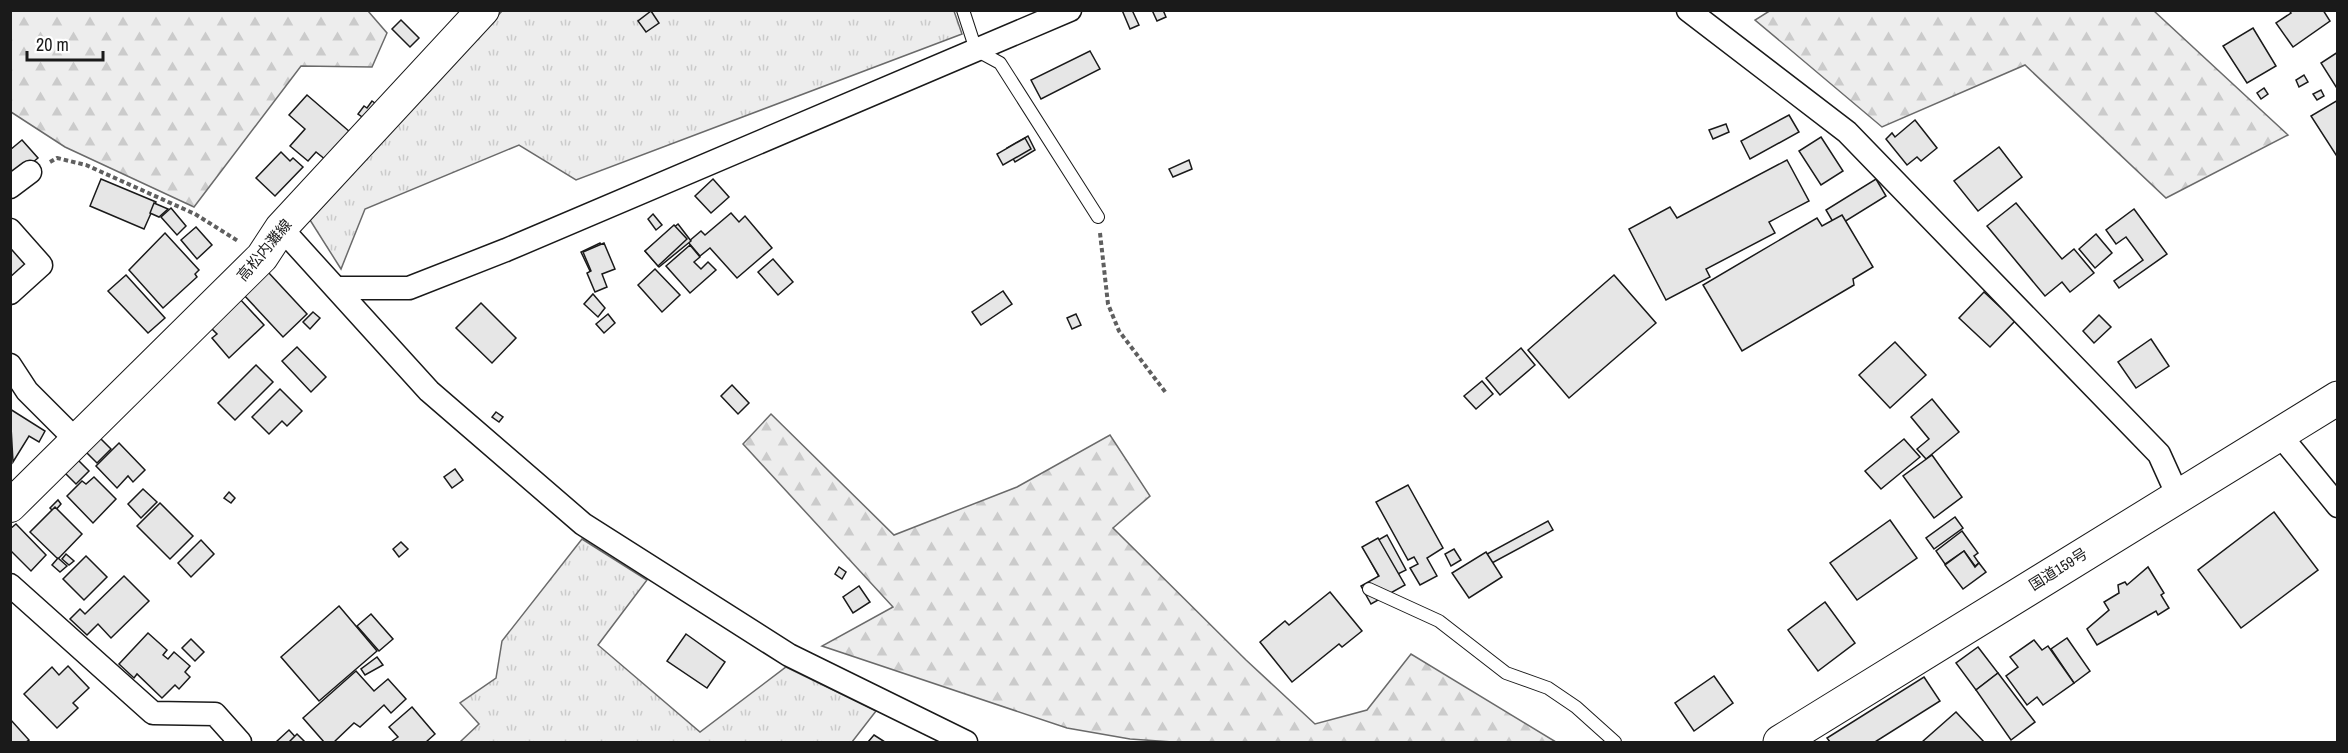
<svg xmlns="http://www.w3.org/2000/svg" width="2348" height="753" font-family="'Archivo Narrow','Noto Sans JP',sans-serif">
<style>
.grass{fill:url(#grass-tufts);stroke:#6a6a6a;stroke-width:1.5}
.forest{fill:url(#forest-firs);stroke:#6a6a6a;stroke-width:1.5}
.building{fill:#e6e6e6;stroke:#1a1a1a;stroke-width:1.5}
.lines{fill:none;stroke-linecap:round;stroke-linejoin:round}
.lane-casing{stroke:#1a1a1a;stroke-width:14}
.street-casing{stroke:#1a1a1a;stroke-width:25}
.secondary-casing{stroke:#1a1a1a;stroke-width:34}
.highway-casing{stroke:#1a1a1a;stroke-width:35}
.path{stroke:#5f5f5f;stroke-width:4;stroke-dasharray:4.5 3;stroke-linecap:butt}
.lane{stroke:#fff;stroke-width:12}
.street{stroke:#fff;stroke-width:22}
.secondary{stroke:#fff;stroke-width:32}
.highway{stroke:#fff;stroke-width:33}
.labels{text-anchor:middle;dominant-baseline:central;stroke-width:4.5;stroke-linejoin:round;paint-order:stroke}
.street-label{font-size:15px;fill:#1a1a1a;stroke:#fff}
</style>
<defs>
<pattern id="grass-tufts" width="24" height="20" patternUnits="userSpaceOnUse" patternTransform="scale(1.5)"><rect width="24" height="20" fill="#ededed"/><path d="M3 7l-1-3M5 7V3M7 7l1-3M15 17l-1-3M17 17v-4M19 17l1-3" fill="none" stroke="#cbcbcb"/></pattern>
<pattern id="forest-firs" width="22" height="20" patternUnits="userSpaceOnUse" patternTransform="scale(1.5)"><rect width="22" height="20" fill="#ededed"/><path d="M5 1l3.5 6h-7zM16 11l3.5 6h-7z" fill="#cbcbcb"/></pattern>
</defs>
<rect width="100%" height="100%" fill="#fff"/>
<g class="grass">
<polygon points="502,11 954,11 962,34 576,180 519,145 365,209 341,269 310,220"/>
<polygon points="582,539 647,580 598,645 700,732 786,667 876,711 852,742 460,742 479,724 460,703 496,678 502,641"/>
</g>
<g class="forest">
<polygon points="1771,10 2154,11 2288,135 2166,198 2025,65 1882,127 1755,20"/>
<polygon points="10,11 368,11 387,33 372,67 301,66 194,207 65,147 11,112"/>
<polygon points="771,414 894,535 1017,487 1110,435 1150,496 1113,528 1246,660 1315,724 1367,710 1411,654 1556,742 1173,742 1130,739 1067,728 822,646 893,607 743,444"/>
</g>
<g class="building">
<polygon points="1122,10 1132,10 1139,25 1130,29"/>
<polygon points="1152,10 1163,10 1166,17 1157,21"/>
<polygon points="2289,10 2323,10 2330,21 2293,47 2276,23 2291,13"/>
<polygon points="651,11 659,23 646,32 638,21"/>
<polygon points="401,20 419,38 410,47 392,29"/>
<polygon points="2253,28 2276,66 2247,83 2223,46"/>
<polygon points="1090,51 1100,69 1041,99 1031,80"/>
<polygon points="2338,52 2338,90 2321,63"/>
<polygon points="2304,75 2308,82 2299,87 2296,80"/>
<polygon points="2264,88 2268,94 2261,99 2257,93"/>
<polygon points="2321,90 2324,96 2317,100 2313,94"/>
<polygon points="307,95 350,132 326,160 316,152 308,161 290,146 305,129 289,115"/>
<polygon points="2338,100 2338,158 2311,116"/>
<polygon points="372,101 379,106 368,121 358,114 364,106 367,108"/>
<polygon points="1789,115 1799,132 1750,159 1741,141"/>
<polygon points="1915,120 1937,148 1921,161 1917,157 1907,165 1886,139 1892,133 1895,137"/>
<polygon points="1726,124 1729,132 1713,139 1709,130"/>
<polygon points="1028,136 1035,150 1015,162 1007,148"/>
<polygon points="1821,137 1843,171 1821,185 1799,151"/>
<polygon points="1025,138 1031,149 1003,165 997,154"/>
<polygon points="22,140 38,158 10,181 10,150"/>
<polygon points="1999,147 2022,177 1978,211 1954,181"/>
<polygon points="281,152 290,161 293,158 303,167 275,196 256,178"/>
<polygon points="1189,160 1192,169 1173,177 1169,169"/>
<polygon points="1787,160 1809,201 1769,222 1775,233 1706,269 1710,277 1666,300 1629,229 1670,207 1677,218"/>
<polygon points="101,179 156,202 144,229 90,206"/>
<polygon points="713,179 729,197 711,213 695,196"/>
<polygon points="1876,179 1886,196 1836,227 1826,210"/>
<polygon points="154,203 168,209 159,217 150,213"/>
<polygon points="2016,203 2062,259 2074,249 2094,273 2070,292 2062,282 2045,296 1987,226"/>
<polygon points="171,208 186,226 177,235 161,217"/>
<polygon points="2134,209 2167,254 2119,288 2114,281 2143,260 2126,237 2116,244 2106,230"/>
<polygon points="731,213 739,222 745,216 772,248 737,278 710,248 700,256 688,242 701,231 705,235"/>
<polygon points="653,214 662,225 656,230 648,219"/>
<polygon points="1842,215 1873,267 1853,279 1854,285 1742,351 1703,285 1817,218 1822,226"/>
<polygon points="678,224 691,241 659,267 645,251"/>
<polygon points="674,225 687,239 658,266 645,251"/>
<polygon points="196,227 212,245 197,259 181,240"/>
<polygon points="165,233 199,270 195,274 197,277 163,308 129,270"/>
<polygon points="2096,234 2112,253 2095,268 2079,249"/>
<polygon points="600,243 609,262 590,271 581,252"/>
<polygon points="604,243 615,269 602,274 607,287 595,292 587,273 591,271 583,252"/>
<polygon points="690,245 700,257 694,262 701,269 708,262 716,270 690,293 666,266"/>
<polygon points="18,246 36,268 10,283 10,252"/>
<polygon points="773,259 793,282 778,295 758,272"/>
<polygon points="655,269 680,295 662,312 638,285"/>
<polygon points="268,272 307,314 283,337 243,294"/>
<polygon points="126,275 165,318 148,333 108,291"/>
<polygon points="1614,275 1656,323 1569,398 1528,350"/>
<polygon points="1003,291 1012,304 981,325 972,312"/>
<polygon points="1984,292 2015,321 1990,347 1959,318"/>
<polygon points="593,294 605,308 598,317 584,304"/>
<polygon points="239,298 264,325 229,358 212,338 217,334 209,326"/>
<polygon points="481,303 516,338 492,363 456,328"/>
<polygon points="313,312 320,318 310,329 303,322"/>
<polygon points="608,314 615,323 604,333 596,324"/>
<polygon points="1076,314 1081,325 1072,329 1067,318"/>
<polygon points="2099,315 2111,327 2094,343 2083,331"/>
<polygon points="2151,339 2169,366 2136,388 2118,362"/>
<polygon points="1895,342 1926,375 1890,408 1859,375"/>
<polygon points="297,347 326,377 311,392 282,361"/>
<polygon points="1521,348 1535,365 1500,395 1486,378"/>
<polygon points="256,365 273,382 235,420 218,403"/>
<polygon points="1482,381 1493,394 1476,409 1464,396"/>
<polygon points="732,385 749,403 738,414 721,396"/>
<polygon points="280,389 302,411 287,426 282,421 269,434 252,417"/>
<polygon points="1932,399 1959,432 1926,459 1917,449 1929,439 1911,417"/>
<polygon points="10,409 45,431 39,442 29,436 13,462"/>
<polygon points="496,412 503,417 499,422 492,417"/>
<polygon points="100,438 111,449 97,463 86,452"/>
<polygon points="1904,439 1920,457 1881,489 1865,471"/>
<polygon points="119,443 145,470 133,482 128,476 117,488 96,466"/>
<polygon points="1932,455 1962,497 1934,518 1903,476"/>
<polygon points="77,459 89,471 76,484 64,472"/>
<polygon points="455,469 463,480 452,488 444,477"/>
<polygon points="94,477 116,499 93,523 67,496 82,481 86,484"/>
<polygon points="1408,485 1443,548 1427,558 1437,576 1420,585 1410,568 1418,564 1414,557 1408,560 1376,502"/>
<polygon points="143,489 157,502 141,518 128,504"/>
<polygon points="229,492 235,498 231,503 224,498"/>
<polygon points="58,500 61,504 54,512 50,508"/>
<polygon points="160,503 193,536 170,559 137,526"/>
<polygon points="55,507 82,534 58,559 30,532"/>
<polygon points="2274,512 2318,570 2241,628 2198,570"/>
<polygon points="1955,517 1963,528 1934,549 1926,538"/>
<polygon points="1890,520 1917,558 1857,600 1830,563"/>
<polygon points="1548,521 1553,530 1492,563 1487,554"/>
<polygon points="16,524 46,555 31,571 10,550 10,529"/>
<polygon points="1962,531 1978,553 1974,556 1979,563 1975,566 1964,551 1945,564 1936,551"/>
<polygon points="1387,535 1406,570 1382,582 1370,560 1379,555 1373,543"/>
<polygon points="1378,538 1405,585 1371,604 1361,586 1379,576 1362,547"/>
<polygon points="201,540 214,554 191,577 178,563"/>
<polygon points="401,542 408,549 399,557 393,549"/>
<polygon points="1454,549 1461,560 1451,566 1445,554"/>
<polygon points="1964,551 1975,567 1979,563 1986,572 1963,589 1945,565"/>
<polygon points="1486,552 1502,577 1469,598 1452,573"/>
<polygon points="66,554 74,561 69,565 62,559"/>
<polygon points="86,556 107,577 84,600 63,579"/>
<polygon points="58,558 67,566 60,572 52,565"/>
<polygon points="839,567 846,572 842,579 835,574"/>
<polygon points="2148,567 2164,593 2161,595 2169,608 2158,615 2156,611 2097,645 2087,629 2109,610 2104,602 2119,593 2118,585 2125,582 2127,585"/>
<polygon points="124,576 149,601 111,638 98,624 87,635 70,619 80,609 85,614"/>
<polygon points="859,586 870,602 853,613 843,597"/>
<polygon points="1330,592 1362,631 1342,647 1339,644 1292,682 1260,642 1285,621 1289,625"/>
<polygon points="1825,602 1855,643 1818,671 1788,630"/>
<polygon points="339,606 377,651 319,701 281,657"/>
<polygon points="371,614 393,639 379,651 357,626"/>
<polygon points="148,633 167,650 163,655 168,659 174,652 190,666 185,672 190,677 179,689 175,685 162,698 137,674 134,678 119,664"/>
<polygon points="686,634 725,662 707,688 667,661"/>
<polygon points="2067,638 2090,671 2074,683 2051,649"/>
<polygon points="191,639 204,652 195,661 182,648"/>
<polygon points="2034,640 2042,650 2048,646 2074,683 2043,705 2037,697 2027,705 2006,676 2018,667 2010,657"/>
<polygon points="1978,647 1998,673 1976,690 1956,663"/>
<polygon points="377,657 383,665 365,675 361,669"/>
<polygon points="68,666 89,688 73,703 78,708 57,728 24,694 52,667 59,675"/>
<polygon points="356,671 374,691 388,679 406,699 391,713 384,705 360,727 354,723 334,742 324,742 303,718"/>
<polygon points="1998,673 2035,722 2011,740 1976,690"/>
<polygon points="1714,676 1733,703 1694,731 1675,703"/>
<polygon points="1924,677 1940,701 1875,742 1830,742 1827,738"/>
<polygon points="412,707 435,734 426,742 391,742 398,737 389,727"/>
<polygon points="1956,712 1984,742 1922,742"/>
<polygon points="10,719 29,740 26,742 10,742"/>
<polygon points="289,730 300,742 276,742"/>
<polygon points="297,734 305,742 286,742 289,742"/>
<polygon points="874,735 885,742 868,742"/>
</g>
<g class="lines">
<defs>
<g id="lane">
<polyline points="963,10 976,50 1000,63 1098,217"/>
<polyline points="1369,589 1439,621 1506,673 1548,688 1576,707 1615,742"/>
</g>
<g id="street">
<polyline points="1688,10 1847,132 2159,454 2178,496"/>
<polyline points="10,187 30,172"/>
<polyline points="281,228 429,391 583,524 789,655 966,742"/>
<polyline points="10,230 41,265 10,293"/>
<polyline points="337,288 409,288 506,250 1070,10"/>
<polyline points="10,365 27,391 77,441"/>
<polyline points="2280,435 2338,506"/>
<polyline points="10,585 153,713 215,714 240,742"/>
</g>
<polyline id="secondary" points="10,506 262,257 281,228 483,10"/>
<polyline id="highway" points="1780,742 2338,398"/>
</defs>
<use href="#lane" class="lane-casing"/>
<use href="#street" class="street-casing"/>
<use href="#secondary" class="secondary-casing"/>
<use href="#highway" class="highway-casing"/>
<g class="path">
<polyline points="50,162 57,158 86,165 195,214 238,241"/>
<polyline points="1100,233 1108,304 1119,331 1166,393"/>
</g>
<use href="#lane" class="lane"/>
<use href="#street" class="street"/>
<use href="#secondary" class="secondary"/>
<use href="#highway" class="highway"/>
</g>
<g class="labels">
<g class="street-label">
<text transform="translate(264 250) rotate(-50)">高松内灘線</text>
<text transform="translate(2058 569) rotate(-32)">国道159号</text>
</g>
</g>
<rect width="2348" height="753" fill="none" stroke="#1a1a1a" stroke-width="24"/>
<path d="M27 51v9h76v-9" fill="none" stroke="#1a1a1a" stroke-width="3"/>
<text x="36" y="51" font-size="18" fill="#1a1a1a" stroke="#ffffff" stroke-width="4.5" paint-order="stroke">20 m</text>
</svg>
